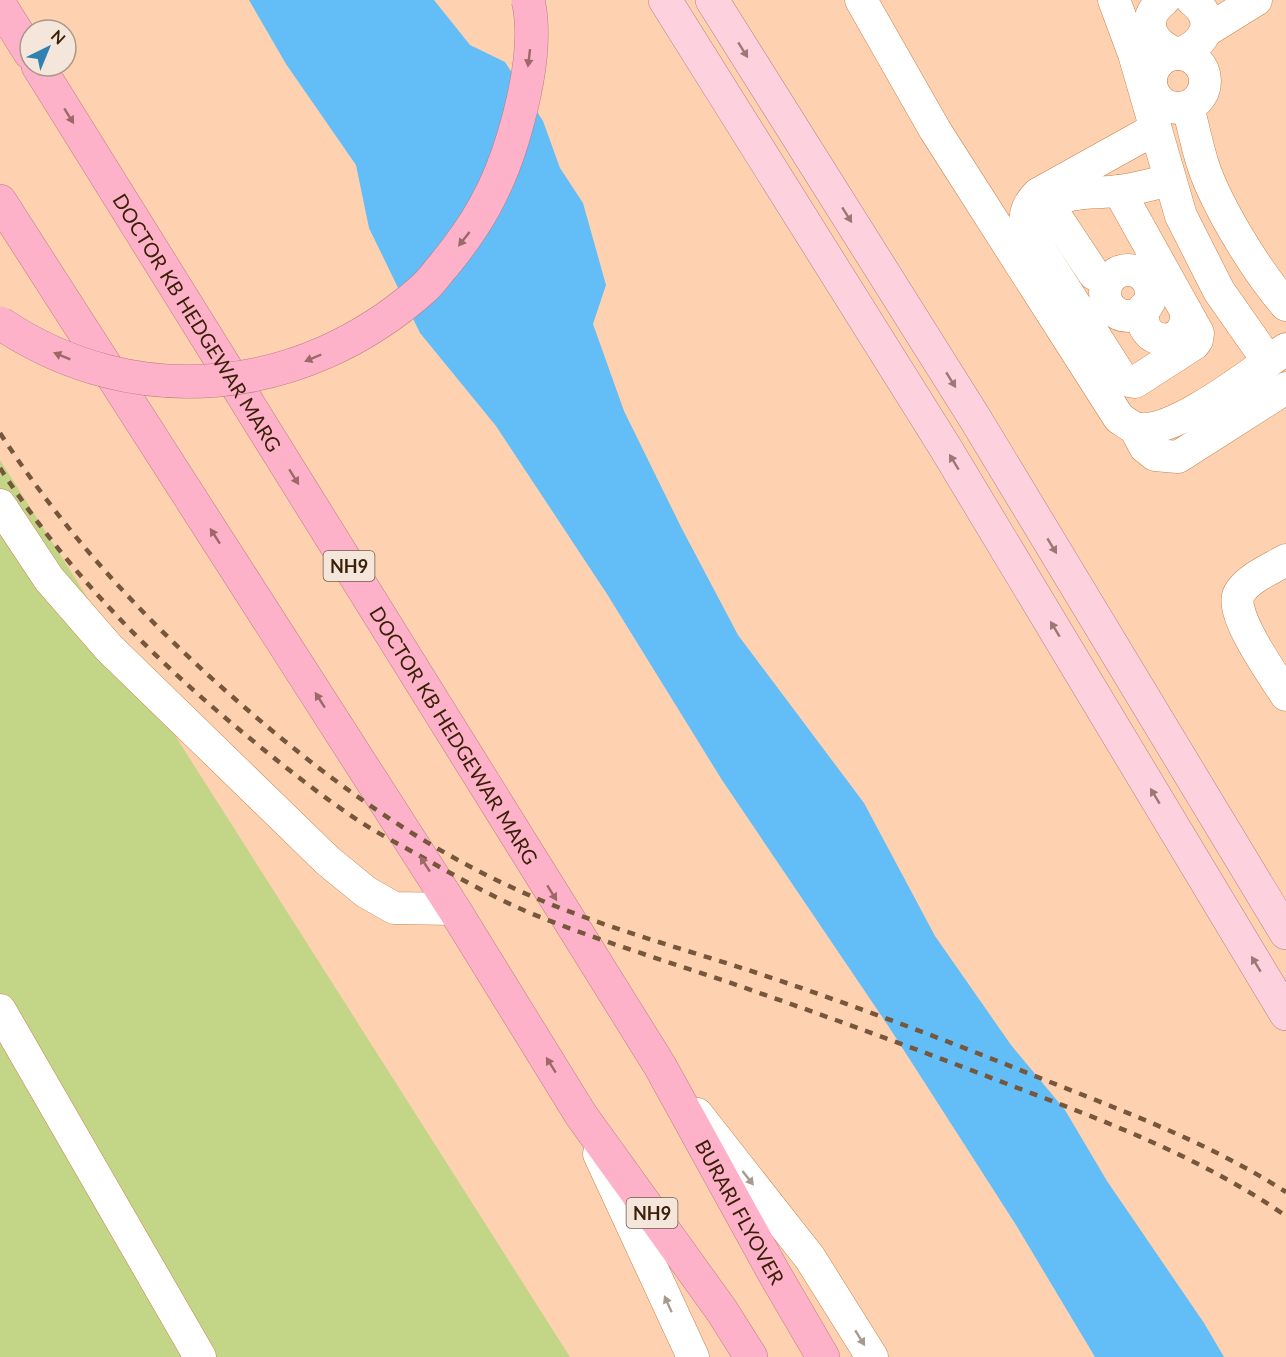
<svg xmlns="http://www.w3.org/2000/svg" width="1286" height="1357" font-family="Lato,sans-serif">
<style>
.green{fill:#c3d587}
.water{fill:#63bdf7}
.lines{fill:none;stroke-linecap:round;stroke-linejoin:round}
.minor-casing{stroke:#c6834b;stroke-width:33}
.major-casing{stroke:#b97f85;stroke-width:34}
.highway-casing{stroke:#b97f85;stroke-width:34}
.minor{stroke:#fff;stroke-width:32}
.major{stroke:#fed1df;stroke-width:33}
.highway{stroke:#fdb2c9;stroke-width:33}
.rail{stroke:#77573c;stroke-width:4.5;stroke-dasharray:8 8;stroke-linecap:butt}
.highway-bridge-casing{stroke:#b97f85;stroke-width:34;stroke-linecap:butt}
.highway-bridge{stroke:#fdb2c9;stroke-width:33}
.oneway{fill:#9c7874}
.oneway2{fill:#9c6968}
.oneway3{fill:#a79b90}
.labels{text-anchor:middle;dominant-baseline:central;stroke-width:6;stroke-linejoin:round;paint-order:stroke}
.shield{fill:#f5e6db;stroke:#735b47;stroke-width:1.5}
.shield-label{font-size:18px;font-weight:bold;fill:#3b2008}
.street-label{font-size:20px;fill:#3b2008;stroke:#f5e6db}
</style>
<rect width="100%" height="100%" fill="#fed2b1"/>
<polygon class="green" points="0,460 570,1357 0,1357"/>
<polygon class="water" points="249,0 434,0 470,45 505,62 543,121 560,168 583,203 606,285 593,324 624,411 681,527 738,635 864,803 935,936 1011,1045 1065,1110 1107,1181 1204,1323 1224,1357 1095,1357 1016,1225 887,1024 722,780 607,594 496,426 420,333 369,228 356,165 286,64"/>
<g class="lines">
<defs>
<g id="minor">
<path d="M861 0 935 130 1119 418C1124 421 1130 426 1135 428 1171 438 1255 370 1286 349"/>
<polyline points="1114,0 1134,54 1181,216 1219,291 1268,361"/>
<path d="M1164 0C1138 20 1151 45 1178 54 1206 45 1218 20 1192 0"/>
<polyline points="1206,31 1256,0"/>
<circle cx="1178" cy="81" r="27"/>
<path d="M1188 106C1193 126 1197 146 1203 165 1217 207 1257 272 1286 305"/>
<path d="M1119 191 1198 333 1197 340 1194 344 1135 382 1123 380 1025 226C1025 212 1028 204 1038 194L1155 129"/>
<circle cx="1128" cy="293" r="23"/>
<path d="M1094 274 1049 206C1067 189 1095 194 1118 191 1136 189 1153 184 1170 180"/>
<path d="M1144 308C1134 346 1189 352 1186 312"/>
<polyline points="1135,428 1145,447 1155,455 1178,457 1286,388"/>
<polyline points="0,505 49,579 109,648 328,861 366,892 394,908 454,909"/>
<path d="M1286 560C1271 569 1250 577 1240 592 1226 610 1274 676 1286 695"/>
<polyline points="0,1010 200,1357"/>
<polyline points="697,1114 810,1258 872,1357"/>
<polyline points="599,1154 693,1357"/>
</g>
<g id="major">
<polyline points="665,0 945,447 1286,1014"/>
<polyline points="712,0 976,420 1286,933"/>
</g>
<g id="highway">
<polyline points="0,5 30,53"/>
<path id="s1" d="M38 66 660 1066 774 1273 823 1357"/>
<polyline points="0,201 454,909 581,1115 722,1311 751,1357"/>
</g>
</defs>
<use href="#minor" class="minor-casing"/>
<use href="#major" class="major-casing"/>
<use href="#highway" class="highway-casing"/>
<use href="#minor" class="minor"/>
<use href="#major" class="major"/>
<use href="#highway" class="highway"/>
<g class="rail">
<path d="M0 433C69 540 154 630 250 712 335 785 427 851 531 896 600 926 677 947 748 970 851 1004 951 1042 1050 1082 1131 1114 1213 1145 1286 1192"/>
<path d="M0 468C64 567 145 651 235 726 276 760 318 794 362 823 381 835 402 846 422 857 457 877 493 897 530 913 594 939 660 959 725 981 809 1010 892 1040 976 1072 1082 1113 1191 1150 1286 1216"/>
</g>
<defs>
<path id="highway-bridge" d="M0 323C135 414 303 396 423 289 431 282 437 273 444 265 477 225 498 188 513 138 525 98 538 42 528 0"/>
</defs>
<use href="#highway-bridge" class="highway-bridge-casing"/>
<use href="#highway-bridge" class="highway-bridge"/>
</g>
<defs><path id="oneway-solid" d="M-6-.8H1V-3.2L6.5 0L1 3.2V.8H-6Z" transform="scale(1.5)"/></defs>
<g class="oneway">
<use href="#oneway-solid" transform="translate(743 50) rotate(58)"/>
<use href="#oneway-solid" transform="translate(847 215) rotate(58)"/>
<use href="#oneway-solid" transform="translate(951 380) rotate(58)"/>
<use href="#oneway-solid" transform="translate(954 462) rotate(-121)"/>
<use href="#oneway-solid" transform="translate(1052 546) rotate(59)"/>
<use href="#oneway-solid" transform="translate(1055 629) rotate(-121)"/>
<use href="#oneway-solid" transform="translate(1155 796) rotate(-121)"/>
<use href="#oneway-solid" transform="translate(1256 964) rotate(-121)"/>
</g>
<g class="oneway2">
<use href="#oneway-solid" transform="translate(529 58) rotate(97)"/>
<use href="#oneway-solid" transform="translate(69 116) rotate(58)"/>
<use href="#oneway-solid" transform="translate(464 239) rotate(128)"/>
<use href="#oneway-solid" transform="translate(62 356) rotate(-158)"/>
<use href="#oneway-solid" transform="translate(313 358) rotate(157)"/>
<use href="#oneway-solid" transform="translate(294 477) rotate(58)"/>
<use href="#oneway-solid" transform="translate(215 536) rotate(-123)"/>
<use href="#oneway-solid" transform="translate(320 700) rotate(-123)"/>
<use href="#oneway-solid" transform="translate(425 864) rotate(-123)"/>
<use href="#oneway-solid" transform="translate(552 893) rotate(58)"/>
<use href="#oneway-solid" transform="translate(551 1065) rotate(-122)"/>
</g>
<g class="oneway3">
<use href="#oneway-solid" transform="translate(748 1178) rotate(52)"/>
<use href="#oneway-solid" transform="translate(668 1304) rotate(-114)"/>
<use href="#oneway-solid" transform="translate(860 1338) rotate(58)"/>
</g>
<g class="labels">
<g class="shield">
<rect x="323.5" y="551" width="51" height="30" rx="4.5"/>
<rect x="626.5" y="1198" width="51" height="30" rx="4.5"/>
</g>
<g class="shield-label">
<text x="349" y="566">NH9</text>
<text x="652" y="1213">NH9</text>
</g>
<g class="street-label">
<text stroke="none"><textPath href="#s1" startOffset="302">DOCTOR KB HEDGEWAR MARG</textPath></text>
<text stroke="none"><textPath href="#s1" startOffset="788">DOCTOR KB HEDGEWAR MARG</textPath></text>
<text stroke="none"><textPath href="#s1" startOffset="1344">BURARI FLYOVER</textPath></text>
</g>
</g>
<g transform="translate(48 48) rotate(43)"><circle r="28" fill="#f5e6db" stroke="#ab9787" stroke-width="1.5"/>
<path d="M0-4.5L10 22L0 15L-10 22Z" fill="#2f81b1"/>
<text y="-9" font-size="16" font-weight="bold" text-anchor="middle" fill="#3b2008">N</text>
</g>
</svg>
